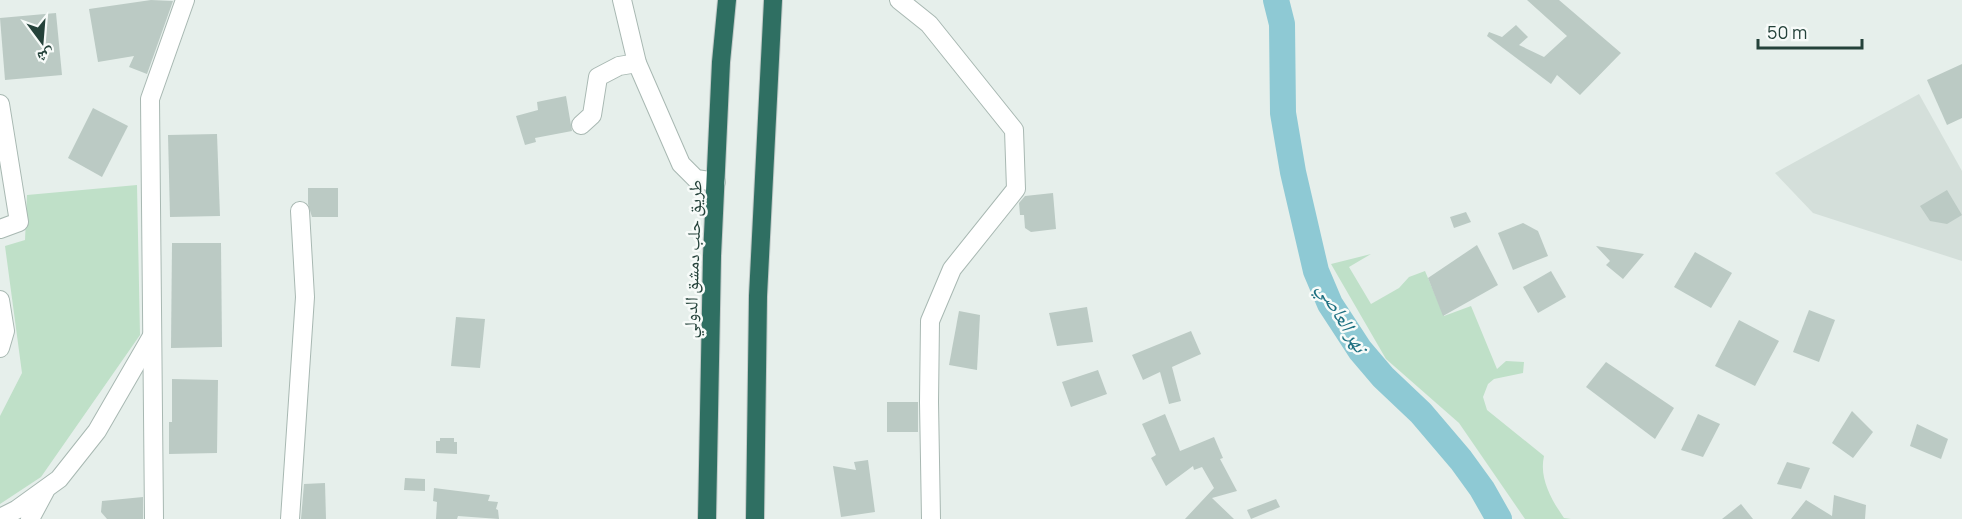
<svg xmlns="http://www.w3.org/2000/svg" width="1962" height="519" font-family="Manrope,'Noto Naskh Arabic',sans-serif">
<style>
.built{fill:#d4dfda}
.green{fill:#bfe0c8}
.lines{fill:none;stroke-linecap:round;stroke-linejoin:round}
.river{stroke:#8ec9d4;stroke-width:26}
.building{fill:#bbcac4}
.minor-casing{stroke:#a8b8b2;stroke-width:20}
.highway-casing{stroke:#c2cac8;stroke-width:20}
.minor{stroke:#fff;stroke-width:18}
.highway{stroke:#2f6f62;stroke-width:18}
.labels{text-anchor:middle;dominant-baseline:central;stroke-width:5;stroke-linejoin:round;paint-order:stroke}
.street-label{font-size:18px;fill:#24423a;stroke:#f7fbf9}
.water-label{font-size:20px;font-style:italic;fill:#1c6f80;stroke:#f7fbf9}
</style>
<rect width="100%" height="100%" fill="#e6efeb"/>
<polygon class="built" points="1919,94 1962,171 1962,261 1813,213 1775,173"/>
<g class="green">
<polygon points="137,185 140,335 41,477 0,504 0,416 22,373 5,246 25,240 27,195"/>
<path d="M1371 254 1349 267 1371 304 1399 288 1409 277 1425 271 1444 316 1471 306 1497 369 1506 361 1524 362 1523 373 1494 379 1488 384 1483 397 1487 410 1544 456C1539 478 1551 499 1564 518L1571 519H1525L1459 423 1386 359 1331 264Z"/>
</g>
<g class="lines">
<polyline class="river" points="1276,0 1282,24 1283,113 1293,172 1316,271 1330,304 1360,350 1383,377 1421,413 1461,460 1482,489 1499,519"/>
</g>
<g class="building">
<polygon points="151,0 173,1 147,74 129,67 134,56 98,62 89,9"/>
<polygon points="1527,0 1559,0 1621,53 1580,95 1557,75 1551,84 1487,36 1489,32 1502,37 1516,25 1528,37 1519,45 1544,57 1567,36"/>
<polygon points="56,13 62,75 5,80 0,18"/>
<polygon points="1962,64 1962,118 1947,125 1927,80"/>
<polygon points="566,96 572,131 535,138 536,142 525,145 516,116 538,110 537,102"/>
<polygon points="93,108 128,126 102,177 68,158"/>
<polygon points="217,134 220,216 170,217 168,135"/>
<polygon points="308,188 338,188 338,217 312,217 308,204"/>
<polygon points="1947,190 1962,215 1947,224 1930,221 1920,206"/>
<polygon points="1053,193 1056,229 1031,232 1025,228 1024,215 1020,215 1019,203 1025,196"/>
<polygon points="1466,212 1471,222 1454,228 1450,217"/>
<polygon points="1523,223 1538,231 1548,256 1513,270 1498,233"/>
<polygon points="172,243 221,243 222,347 171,348"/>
<polygon points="1477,245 1498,285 1443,316 1428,278"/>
<polygon points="1596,246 1644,254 1623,279 1606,265 1610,261"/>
<polygon points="1695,252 1732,273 1711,308 1674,287"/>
<polygon points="1551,271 1566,297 1538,313 1523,287"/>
<polygon points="1087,307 1093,342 1057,346 1049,313"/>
<polygon points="1809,310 1835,320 1819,362 1793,352"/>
<polygon points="959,311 980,315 977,370 949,365"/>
<polygon points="456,317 485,319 480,368 451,366"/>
<polygon points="1739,320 1779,341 1755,386 1715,366"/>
<polygon points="1191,331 1201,354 1172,367 1181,401 1169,404 1160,372 1143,380 1132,355"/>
<polygon points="1606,362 1674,408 1655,439 1586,387"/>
<polygon points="1098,370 1107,394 1071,407 1062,382"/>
<polygon points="172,379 218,380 217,453 169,454 169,422 172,422"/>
<rect x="887" y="402" width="31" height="30"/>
<polygon points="1852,411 1873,432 1853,458 1832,443"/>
<polygon points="1165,414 1180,451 1214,437 1223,458 1220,459 1237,491 1212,498 1234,519 1185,519 1214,488 1202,467 1194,470 1193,466 1166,486 1151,458 1156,455 1142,424"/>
<polygon points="1698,414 1720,424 1703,457 1681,450"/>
<polygon points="1917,424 1948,439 1941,459 1910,446"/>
<polygon points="440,438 454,438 454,442 457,442 457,454 436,453 436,441 440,441"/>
<polygon points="868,460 875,512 841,517 833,466 856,470 854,462"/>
<polygon points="1787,462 1810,468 1801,489 1777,484"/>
<polygon points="405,478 425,479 425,491 404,490"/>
<polygon points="325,483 326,519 301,519 304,484"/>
<polygon points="434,488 490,495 488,501 498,502 496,509 498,510 499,519 458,516 457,519 436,519 437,502 433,501"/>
<polygon points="1834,495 1866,505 1865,519 1791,519 1806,500 1832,516"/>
<polygon points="143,497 143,519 107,519 101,512 102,501"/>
<polygon points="1276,499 1280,507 1251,519 1247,510"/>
<polygon points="1741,504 1753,519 1722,519"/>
</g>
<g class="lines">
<defs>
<g id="minor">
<polyline points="622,0 637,63 681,164 696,179 716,182"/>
<polyline points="899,0 929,24 1014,130 1016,189 952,269 930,321 929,402 931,519"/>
<polyline points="0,104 19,222 0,229"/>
<polyline points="581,125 592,115 598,77 619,66 637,63"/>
<polyline points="0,300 5,331 0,348"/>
<polyline points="0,518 16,510 59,479 97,431 152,336"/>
<polyline points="30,519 45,491"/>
<polyline points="154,519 150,99 185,0"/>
<polyline points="290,519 305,297 300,211"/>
</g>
<g id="highway">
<polyline points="707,519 712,256 721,62 727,0"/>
<polyline points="755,519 758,296 773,0"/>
</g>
</defs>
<use href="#minor" class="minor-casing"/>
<use href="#highway" class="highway-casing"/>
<use href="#minor" class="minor"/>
<use href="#highway" class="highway"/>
</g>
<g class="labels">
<g class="street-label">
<text transform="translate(692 259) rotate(-88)">طريق حلب دمشق الدولي</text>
</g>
<g class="water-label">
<text transform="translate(1343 317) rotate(59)">نهر العاصي</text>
</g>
</g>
<g transform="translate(42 42) rotate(164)" stroke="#f7fbf9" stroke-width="4.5" paint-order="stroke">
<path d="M0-4.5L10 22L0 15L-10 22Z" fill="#24423a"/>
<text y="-9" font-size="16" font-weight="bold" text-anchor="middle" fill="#24423a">ش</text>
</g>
<path d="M1758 39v9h104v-9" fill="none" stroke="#24423a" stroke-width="3"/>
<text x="1767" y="39" font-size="18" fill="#24423a" stroke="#f7fbf9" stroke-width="4.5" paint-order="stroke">50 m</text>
</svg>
